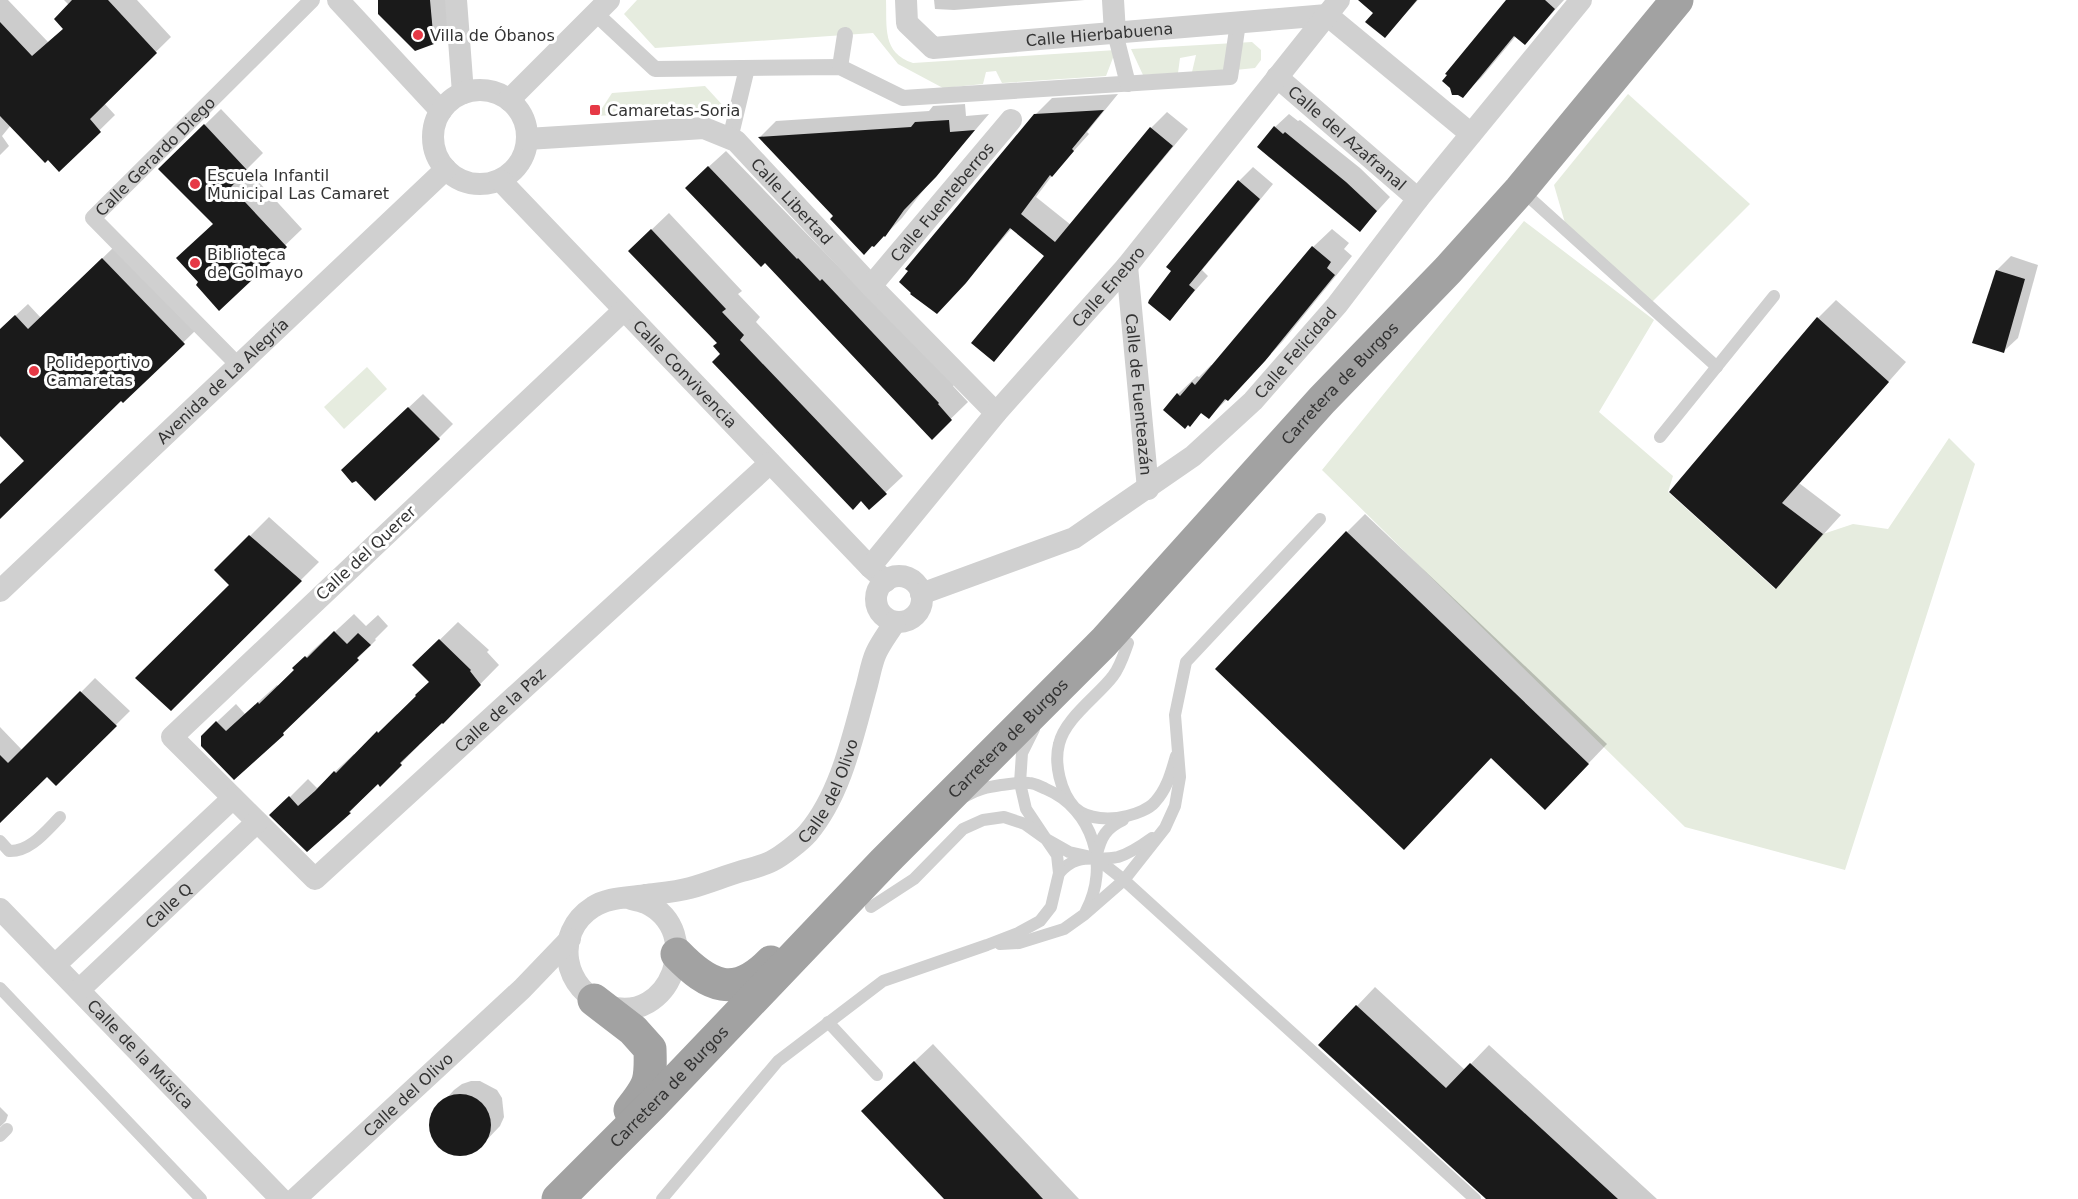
<svg xmlns="http://www.w3.org/2000/svg" width="2078" height="1199" font-family="'DejaVu Sans',sans-serif">
<style>
.green{fill:#e6ecdf}
.shadow{fill:#0003}
.building{fill:#1a1a1a}
.lines{fill:none;stroke-linecap:round;stroke-linejoin:round}
.service{stroke:#d0d0d0;stroke-width:12}
.pedestrian{stroke:#d0d0d0;stroke-width:16}
.minor{stroke:#d0d0d0;stroke-width:22}
.trunk{stroke:#a2a2a2;stroke-width:33}
.poi-dot{fill:#e63946;stroke:#fff;stroke-width:2}
.labels{text-anchor:middle;dominant-baseline:central;stroke-width:6;stroke-linejoin:round;paint-order:stroke}
.street-label{font-size:16px;fill:#333;stroke:#fff}
.poi-label{font-size:16px;fill:#333;stroke:#fff;text-anchor:start}
</style>
<rect width="100%" height="100%" fill="#fff"/>
<g class="green">
<path d="M637 0H886C887 27 882 53 913 63L1116 50 1106 76 1002 83 996 71 986 72 983 84 943 88 898 64 873 33 655 48 624 14Z"/>
<polygon points="1252,42 1261,50 1261,60 1255,68 1235,70 1221,78 1192,72 1196,55 1180,58 1178,73 1143,75 1131,49"/>
<polygon points="705,86 727,110 705,109 597,116 612,93"/>
<polygon points="1628,94 1750,204 1652,302 1565,223 1554,185"/>
<polygon points="1524,221 1654,320 1599,412 1673,476 1668,492 1775,589 1823,534 1853,524 1888,529 1949,438 1975,464 1845,870 1685,827 1322,470"/>
<polygon points="367,367 387,389 344,429 324,407"/>
</g>
<g class="shadow">
<polygon points="0,0 8,0 48,42 64,28 69,5 64,0 137,0 171,37 104,103 115,115 59,170 11,125 2,136 9,146 0,155"/>
<polygon points="379,0 450,0 451,24 433,43"/>
<polygon points="934,0 1085,0 954,10 935,9"/>
<polygon points="1370,0 1418,0 1385,36"/>
<polygon points="1508,0 1564,0 1525,43 1516,36 1481,78 1462,96"/>
<polygon points="1118,94 1087,132 1089,134 1054,173 1036,197 1071,225 1151,128 1167,112 1188,129 1010,343 994,360 1046,256 1012,228 954,295 1035,115 1052,98"/>
<polygon points="965,104 966,116 989,114 922,192 902,218 885,235 835,216 760,137 776,121 929,111 933,106"/>
<polygon points="221,109 263,153 247,169 302,229 219,309 200,282 214,223 160,169"/>
<polygon points="1289,114 1298,121 1300,120 1360,168 1390,197 1360,230 1275,127"/>
<polygon points="726,151 954,385 953,386 968,402 932,437 704,171"/>
<polygon points="1253,167 1273,184 1202,270 1208,276 1170,319 1173,271 1168,266 1239,181"/>
<polygon points="669,213 742,291 738,294 760,317 756,322 903,476 869,508 722,354 719,343 647,234"/>
<polygon points="1332,229 1349,243 1344,249 1352,256 1283,341 1246,381 1209,417 1202,412 1190,425 1178,394 1197,376 1199,377 1211,365 1213,366 1313,247"/>
<polygon points="115,246 196,330 123,401 122,399 0,517 0,485 26,460 0,433 0,330 28,304 41,318"/>
<polygon points="2011,256 2038,265 2018,338 2004,351 1974,342 1997,270"/>
<polygon points="1836,300 1906,362 1799,483 1841,515 1776,587 1671,492 1818,318"/>
<polygon points="423,394 453,424 439,438 357,456"/>
<polygon points="1365,514 1607,744 1564,789 1347,532"/>
<polygon points="269,517 319,562 171,709 231,585 216,570"/>
<polygon points="354,614 366,626 378,615 388,626 375,639 376,640 283,733 202,736 236,704 245,714 277,685 278,686 313,650 325,639 326,640"/>
<polygon points="458,622 489,650 487,652 499,665 443,722 418,744 419,745 380,785 378,782 350,812 308,850 272,815 308,779 317,788 354,754 355,756 397,714 398,715 430,681 414,665"/>
<polygon points="95,678 130,711 56,784 47,775 0,811 0,727 23,751"/>
<polygon points="1375,987 1465,1070 1489,1045 1657,1199 1488,1199 1357,1006"/>
<polygon points="933,1044 1079,1199 946,1199 882,1092"/>
<polygon points="471,1081 480,1081 497,1090 502,1098 504,1117 500,1126 479,1148 470,1153 460,1155 450,1153 441,1147 435,1140 431,1121 434,1112 454,1090 462,1084"/>
<polygon points="0,1107 8,1115 6,1121 0,1127"/>
</g>
<g class="building">
<polygon points="72,0 108,0 157,53 90,119 101,132 59,172 48,160 45,163 0,116 0,22 32,56 63,29 54,19"/>
<polygon points="378,0 430,0 434,44 415,51 378,14"/>
<polygon points="1358,0 1417,0 1385,38 1365,22 1373,13"/>
<polygon points="1506,0 1545,0 1555,9 1525,45 1514,36 1463,98 1458,95 1452,95 1450,88 1442,81 1447,75 1445,74"/>
<polygon points="1104,110 1072,149 1074,151 1052,177 1050,175 1021,214 1055,242 1150,127 1173,146 994,362 971,343 1044,256 1010,228 966,283 937,314 910,294 911,293 899,282 908,271 905,269 1034,114"/>
<polygon points="949,120 950,132 975,130 936,177 904,210 885,237 884,236 874,247 872,246 864,255 830,219 833,216 758,137 911,127 915,122"/>
<polygon points="204,124 247,170 231,187 287,247 219,311 196,285 198,282 176,258 213,224 158,169"/>
<polygon points="1274,126 1283,134 1285,132 1346,182 1377,211 1360,232 1257,147"/>
<polygon points="708,166 797,259 798,258 820,281 822,279 939,403 938,404 952,420 932,440 765,263 761,267 685,188"/>
<polygon points="1238,180 1260,199 1189,285 1195,290 1170,321 1148,303 1149,300 1171,271 1166,267"/>
<polygon points="651,229 726,309 722,312 744,335 740,340 887,494 869,510 861,501 853,510 712,362 720,354 713,346 717,343 628,251"/>
<polygon points="1312,246 1331,262 1327,268 1335,275 1265,361 1228,401 1225,399 1209,419 1201,413 1190,427 1188,425 1185,429 1163,410 1177,393 1180,396 1192,382 1195,385"/>
<polygon points="102,258 185,344 123,403 121,401 0,519 0,484 24,461 0,436 0,329 15,315 28,329"/>
<polygon points="1996,270 2025,279 2004,353 1972,343"/>
<polygon points="1817,317 1889,382 1782,503 1823,534 1776,589 1669,492"/>
<polygon points="408,407 440,439 375,501 356,481 352,483 341,470"/>
<polygon points="1346,531 1589,764 1545,810 1491,758 1404,850 1215,669"/>
<polygon points="249,535 302,581 171,711 135,678 229,585 214,570"/>
<polygon points="334,631 347,644 358,633 371,645 357,658 359,660 283,733 284,735 234,780 201,746 201,736 216,721 226,731 258,702 259,704 294,670 292,668 305,656 307,658"/>
<polygon points="439,639 471,670 470,671 481,685 443,724 442,723 400,763 402,765 380,787 378,784 349,812 351,813 307,852 269,815 289,796 298,806 315,791 334,771 336,773 377,731 378,733 416,696 415,695 429,682 412,665"/>
<polygon points="80,691 117,726 56,786 47,777 0,823 0,755 8,763"/>
<polygon points="1356,1005 1446,1088 1470,1063 1618,1199 1486,1199 1318,1045"/>
<polygon points="914,1061 1043,1199 944,1199 861,1111"/>
<circle cx="460" cy="1125" r="31"/>
</g>
<g class="lines">
<g class="service">
<polyline points="1521,190 1717,367"/>
<polyline points="1660,437 1774,296"/>
<path d="M1128 643C1124 654 1120 667 1113 676 1098 696 1065 718 1059 744 1054 763 1060 792 1075 808 1088 820 1111 820 1127 816 1136 814 1149 809 1155 802 1167 789 1171 773 1176 756"/>
<polyline points="1034,729 1022,753 1020,783 1026,809 1046,839 1069,852 1096,858 1124,880 1475,1199"/>
<path d="M966 796C977 789 988 787 1001 785 1010 784 1020 782 1029 783 1035 783 1041 787 1046 789 1093 809 1110 866 1086 911"/>
<path d="M0 841 9 851C30 852 46 831 60 817"/>
<path d="M1097 854C1101 837 1106 828 1123 820"/>
<path d="M1059 873C1078 851 1094 862 1118 857 1131 853 1141 846 1152 838"/>
<polyline points="1000,944 1019,943 1064,929 1085,914 1124,880 1165,828 1175,806 1180,777 1175,715 1186,662 1320,519"/>
<polyline points="0,988 201,1199"/>
<polyline points="828,1022 877,1075"/>
<polyline points="0,1136 7,1129"/>
<polyline points="662,1199 778,1061 883,981 987,945 1018,933 1040,921 1051,907 1059,873 1057,855 1046,839 1025,824 1004,817 983,820 963,829 914,879 871,907"/>
</g>
<g class="pedestrian">
<polyline points="595,13 655,69 840,67 903,98 1230,77 1238,23"/>
<polyline points="1115,33 1128,84"/>
<polyline points="840,67 845,35"/>
<polyline points="730,139 747,68"/>
<path id="s1" d="M238 365 93 218 312 0"/>
</g>
<g class="minor">
<polyline points="338,0 441,111"/>
<polyline points="456,0 463,93"/>
<path id="s2" d="M906 0 907 23 933 48 1327 15"/>
<polyline points="1113,0 1115,33"/>
<polyline points="1327,15 1471,134"/>
<path id="s3" d="M1277 77 1418 199"/>
<circle cx="480" cy="137" r="47"/>
<polyline points="509,100 609,0"/>
<path id="s4" d="M527 139 704 128 736 141 871 286 996 413"/>
<path id="s5" d="M500 180 870 567 886 581"/>
<path id="s6" d="M1127 266 1148 489"/>
<path id="s7" d="M871 286 1011 120"/>
<path id="s8" d="M624 310 172 737 315 879 770 463"/>
<path id="s9" d="M870 567 996 413 1127 266 1339 0"/>
<circle cx="899" cy="599" r="23"/>
<path id="s10" d="M0 591 446 169"/>
<path id="s11" d="M921 594 1074 538 1193 456 1253 401 1337 305 1418 199 1581 0"/>
<path id="s12" d="M629 898C634 900 641 901 646 903 706 932 669 1026 608 1006 563 991 552 933 593 907 608 897 628 898 645 895 660 893 676 892 690 888 708 883 725 876 742 871 752 868 763 866 772 861 782 856 801 841 808 833 840 795 852 740 865 692 869 679 871 664 876 653 881 642 889 632 895 622"/>
<path id="s13" d="M0 909 281 1199"/>
<polyline points="55,965 233,798"/>
<path id="s14" d="M79 990 257 822"/>
<path id="s15" d="M295 1199 522 989 570 939"/>
</g>
<g class="trunk">
<path d="M677 954C709 987 735 999 771 962"/>
<path d="M594 1000 633 1030 650 1049C651 1081 650 1085 630 1110"/>
<path id="s16" d="M558 1199 652 1105 884 862 1104 642 1322 400 1448 270 1520 190 1677 0"/>
</g>
</g>
<g class="poi-dot">
<circle cx="418" cy="35" r="6"/>
<rect x="589" y="104" width="12" height="12" rx="3"/>
<circle cx="195" cy="184" r="6"/>
<circle cx="195" cy="263" r="6"/>
<circle cx="34" cy="371" r="6"/>
</g>
<g class="labels">
<g class="street-label">
<text stroke="none"><textPath href="#s2" startOffset="226">Calle Hierbabuena</textPath></text>
<text stroke="none"><textPath href="#s3" startOffset="93">Calle del Azafranal</textPath></text>
<text stroke="none"><textPath href="#s1" startOffset="294">Calle Gerardo Diego</textPath></text>
<text stroke="none"><textPath href="#s4" startOffset="294">Calle Libertad</textPath></text>
<text stroke="none"><textPath href="#s7" startOffset="110">Calle Fuenteberros</textPath></text>
<text stroke="none"><textPath href="#s9" startOffset="368">Calle Enebro</textPath></text>
<text stroke="none"><textPath href="#s11" startOffset="453">Calle Felicidad</textPath></text>
<text stroke="none"><textPath href="#s5" startOffset="268">Calle Convivencia</textPath></text>
<text stroke="none"><textPath href="#s10" startOffset="306">Avenida de La Alegría</textPath></text>
<text stroke="none"><textPath href="#s16" startOffset="1130">Carretera de Burgos</textPath></text>
<text stroke="none"><textPath href="#s6" startOffset="129">Calle de Fuenteazán</textPath></text>
<text transform="translate(366 553) rotate(-43)">Calle del Querer</text>
<text stroke="none"><textPath href="#s8" startOffset="1074">Calle de la Paz</textPath></text>
<text stroke="none"><textPath href="#s16" startOffset="644">Carretera de Burgos</textPath></text>
<text stroke="none"><textPath href="#s12" startOffset="585">Calle del Olivo</textPath></text>
<text stroke="none"><textPath href="#s14" startOffset="123">Calle Q</textPath></text>
<text stroke="none"><textPath href="#s13" startOffset="202">Calle de la Música</textPath></text>
<text stroke="none"><textPath href="#s16" startOffset="158">Carretera de Burgos</textPath></text>
<text stroke="none"><textPath href="#s15" startOffset="154">Calle del Olivo</textPath></text>
</g>
<g class="poi-label">
<text x="430" y="35">Villa de Óbanos</text>
<text x="607" y="110">Camaretas-Soria</text>
<text x="207" y="175">Escuela Infantil<tspan x="207" dy="18">Municipal Las Camaret</tspan></text>
<text x="207" y="254">Biblioteca<tspan x="207" dy="18">de Golmayo</tspan></text>
<text x="46" y="362">Polideportivo<tspan x="46" dy="18">Camaretas</tspan></text>
</g>
</g>
</svg>
